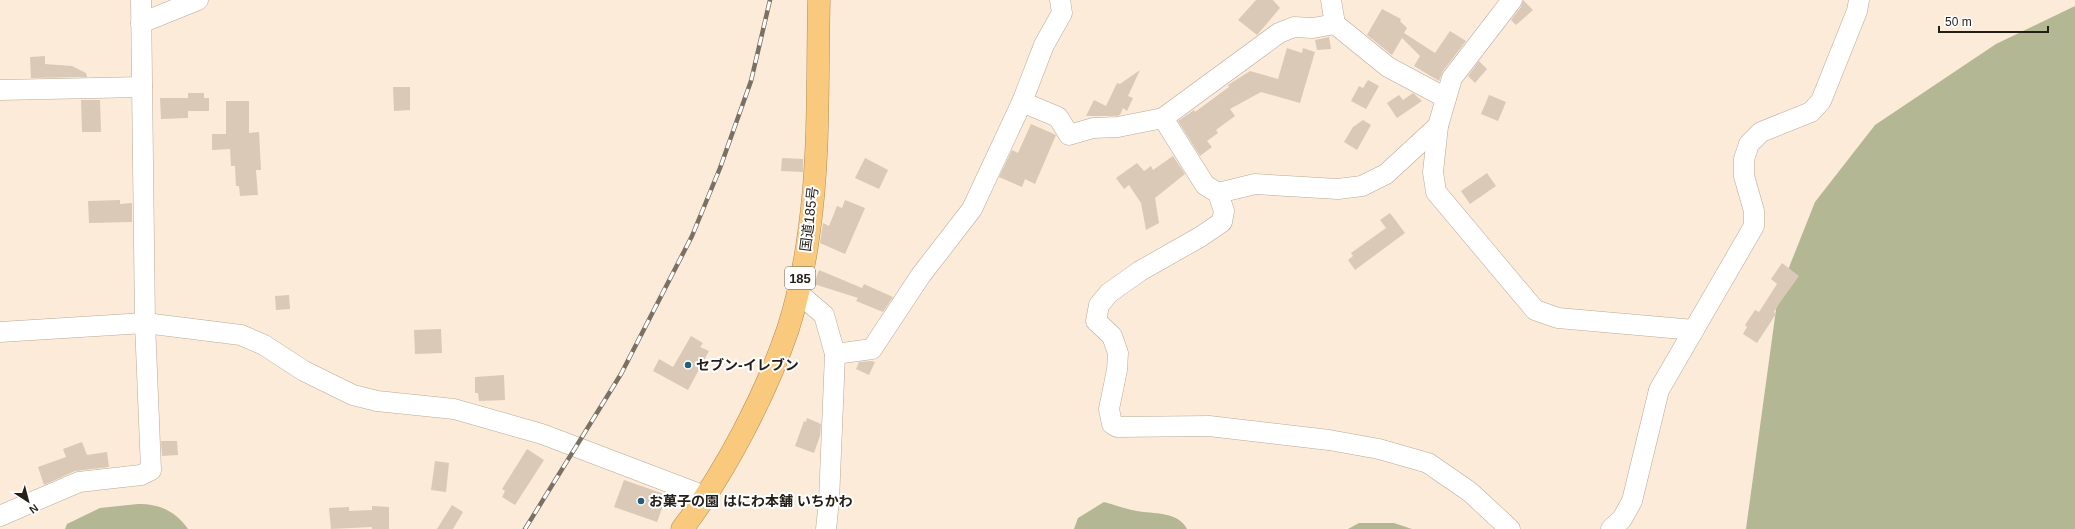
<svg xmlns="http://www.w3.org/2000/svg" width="2075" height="529" font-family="Arial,'Noto Sans JP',sans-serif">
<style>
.forest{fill:#b3b793}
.building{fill:#dac9b7}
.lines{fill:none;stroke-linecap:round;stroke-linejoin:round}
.minor-casing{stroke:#b9a997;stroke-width:21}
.highway-casing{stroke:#ae8d5a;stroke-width:23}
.minor{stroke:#fff;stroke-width:20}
.highway{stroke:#f9c97e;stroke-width:22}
.rail-casing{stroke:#7a7064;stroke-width:4.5}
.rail{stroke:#fff;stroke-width:3;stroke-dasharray:9;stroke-linecap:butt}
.poi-dot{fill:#235e77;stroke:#fff;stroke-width:1.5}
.labels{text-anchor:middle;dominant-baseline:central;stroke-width:4;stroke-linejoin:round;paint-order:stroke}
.shield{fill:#fff;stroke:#66625d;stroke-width:1}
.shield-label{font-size:13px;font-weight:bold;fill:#241e17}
.street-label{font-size:14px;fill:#241e17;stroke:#fff}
.poi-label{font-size:14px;font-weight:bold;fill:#241e17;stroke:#fff;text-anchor:start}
</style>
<rect width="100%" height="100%" fill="#fcebd8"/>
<g class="forest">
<polygon points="2075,6 2075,529 1746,529 1778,295 1815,202 1875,125 1996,44"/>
<path d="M1104 502C1115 505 1126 509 1137 511 1153 514 1178 511 1187 529H1074L1078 518Z"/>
<path d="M138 504C160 504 175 511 188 529H65L67 524 100 508Z"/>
<polygon points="1359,523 1394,523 1412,529 1348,529"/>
</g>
<g class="building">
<polygon points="1256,0 1273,0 1280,8 1257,35 1238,20"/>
<polygon points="1523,0 1533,10 1516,25 1511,20 1521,7"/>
<polygon points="1382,9 1401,19 1400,21 1407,28 1404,33 1435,53 1450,31 1466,41 1443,71 1439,81 1414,66 1420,56 1402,38 1392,55 1367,35"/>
<polygon points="1329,37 1331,49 1317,50 1315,40"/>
<polygon points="1287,48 1302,53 1303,48 1315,52 1300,103 1261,92 1230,109 1235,116 1216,130 1218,133 1207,141 1212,147 1200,156 1178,121 1194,110 1195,112 1229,87 1228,85 1250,71 1278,79"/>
<polygon points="45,56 45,64 72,66 86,73 87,77 31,78 30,57"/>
<polygon points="1479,61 1487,69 1475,83 1468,76"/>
<polygon points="1140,70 1128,96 1133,98 1127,111 1123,108 1120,115 1117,116 1086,116 1094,100 1106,106 1117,83 1120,84"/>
<polygon points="1368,80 1379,86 1366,109 1351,101 1359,86 1363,88"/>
<polygon points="393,87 410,87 410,110 394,111"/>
<polygon points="188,93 204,93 204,98 209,98 209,111 188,111 188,118 161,119 160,98 188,98"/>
<polygon points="1413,93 1422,101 1397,118 1387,103 1399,95 1403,100"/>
<polygon points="1489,95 1506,102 1498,121 1481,114"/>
<polygon points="81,100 100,100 101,132 82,132"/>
<polygon points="226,101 249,101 249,133 259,132 261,170 256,170 258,195 240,196 239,186 236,186 235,166 231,166 230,149 212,150 212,134 226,134"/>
<polygon points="1363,120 1371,125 1357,150 1344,142 1353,127"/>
<polygon points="1031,124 1056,135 1035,184 1025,179 1022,187 999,177 1012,150 1018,153"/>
<polygon points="1173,156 1185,174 1155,198 1159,223 1146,230 1141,203 1129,185 1124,189 1116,178 1137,163 1144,171 1151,166 1153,170"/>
<polygon points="782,158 803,159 803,172 781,171"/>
<polygon points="865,158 888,170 879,189 855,178"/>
<polygon points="1487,173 1496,186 1470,204 1461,191"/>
<polygon points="120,200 120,204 132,203 132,222 89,223 88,201"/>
<polygon points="845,200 865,208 845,254 820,243 823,223 829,226 837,206 842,208"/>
<polygon points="1390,213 1405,233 1355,270 1348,260 1353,256 1351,253 1386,228 1380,220"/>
<polygon points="1782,263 1799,276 1781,301 1774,312 1776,314 1757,343 1743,334 1747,327 1745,325 1755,310 1759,312 1777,284 1771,279"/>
<polygon points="819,270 862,288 864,284 893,297 883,312 856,301 858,298 814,284"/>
<polygon points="289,295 290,309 276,310 275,296"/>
<polygon points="441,329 442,353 415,354 414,330"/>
<polygon points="691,336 703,343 700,347 709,351 688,390 653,371 659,359 673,367"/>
<polygon points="872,361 875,362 869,375 856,369 859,362"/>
<polygon points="504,375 505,400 479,401 478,393 475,393 475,377"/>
<polygon points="807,418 821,424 820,436 814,453 795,446 804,421 806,422"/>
<polygon points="161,441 177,441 178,455 162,456"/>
<polygon points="82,442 87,455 107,452 109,467 75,471 44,485 38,467 66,457 63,449"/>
<polygon points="527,449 544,460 515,505 502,497 505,491 502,489"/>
<polygon points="435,461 449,463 446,492 431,490"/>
<polygon points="624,480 667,495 657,522 614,507"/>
<polygon points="452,505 463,512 453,529 437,529"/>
<polygon points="372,506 389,507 389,529 372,529 372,527 331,529 329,508 349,507 349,511 372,510"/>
</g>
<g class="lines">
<defs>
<g id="minor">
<polyline points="1331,0 1335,24 1388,67 1446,98"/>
<polyline points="1512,0 1452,78 1438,126 1433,172 1436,192 1535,310 1558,318 1694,330"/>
<polyline points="141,23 198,0"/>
<polyline points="0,90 142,87"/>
<polyline points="1022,102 1058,117 1069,135 1093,128 1118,127 1163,118 1279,33 1294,27 1313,28 1335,24"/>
<polyline points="1163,118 1205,185 1218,193 1224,211 1222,222 1200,237 1140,271 1109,293 1099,305 1096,321 1112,336 1118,353 1117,370 1109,409 1112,424 1117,427 1209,426 1329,440 1379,449 1428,463 1470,492 1510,529"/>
<polyline points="1218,193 1255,184 1338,189 1362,186 1386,174 1438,126"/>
<polyline points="797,292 824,315 835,354 829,501 826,529"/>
<polyline points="0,332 145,323 241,335 264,345 304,371 353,395 377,401 454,409 542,434 705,496"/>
<polyline points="835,354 872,349 921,275 972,209 1022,102 1044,45 1062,13 1060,0"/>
<polyline points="0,516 79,482 141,475 151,470 145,323 141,0"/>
<polyline points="1611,529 1622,519 1632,501 1659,390 1754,226 1754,211 1744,176 1744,159 1749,144 1761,132 1811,112 1821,101 1857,11 1859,0"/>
</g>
<path id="highway" d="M682 529C724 475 766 394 788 329 797 301 805 262 809 232 820 156 817 77 819 0"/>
</defs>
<use href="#minor" class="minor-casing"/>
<use href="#highway" class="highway-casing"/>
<use href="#minor" class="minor"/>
<use href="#highway" class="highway"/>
<defs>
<polyline id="rail" points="525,529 621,374 692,236 720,168 751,81 770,0"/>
</defs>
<use href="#rail" class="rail-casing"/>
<use href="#rail" class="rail"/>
</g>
<g class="poi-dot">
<circle cx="688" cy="365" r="4"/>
<circle cx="641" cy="501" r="4"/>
</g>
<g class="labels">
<rect class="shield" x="785" y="267" width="30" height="22" rx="3"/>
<g class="shield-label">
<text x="800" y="278">185</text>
</g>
<g class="street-label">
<text transform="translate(809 219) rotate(-83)">国道185号</text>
</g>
<g class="poi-label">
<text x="696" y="365">セブン-イレブン</text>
<text x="649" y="501">お菓子の園 はにわ本舗 いちかわ</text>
</g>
</g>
<g transform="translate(28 501) rotate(144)" stroke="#ffffff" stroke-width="3" paint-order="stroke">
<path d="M0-3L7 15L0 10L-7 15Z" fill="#241e17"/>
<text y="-6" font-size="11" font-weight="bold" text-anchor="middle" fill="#241e17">N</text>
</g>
<path d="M1939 26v6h109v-6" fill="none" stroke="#241e17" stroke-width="2"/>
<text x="1945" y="26" font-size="12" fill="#241e17" stroke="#ffffff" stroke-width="3" paint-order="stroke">50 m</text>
</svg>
